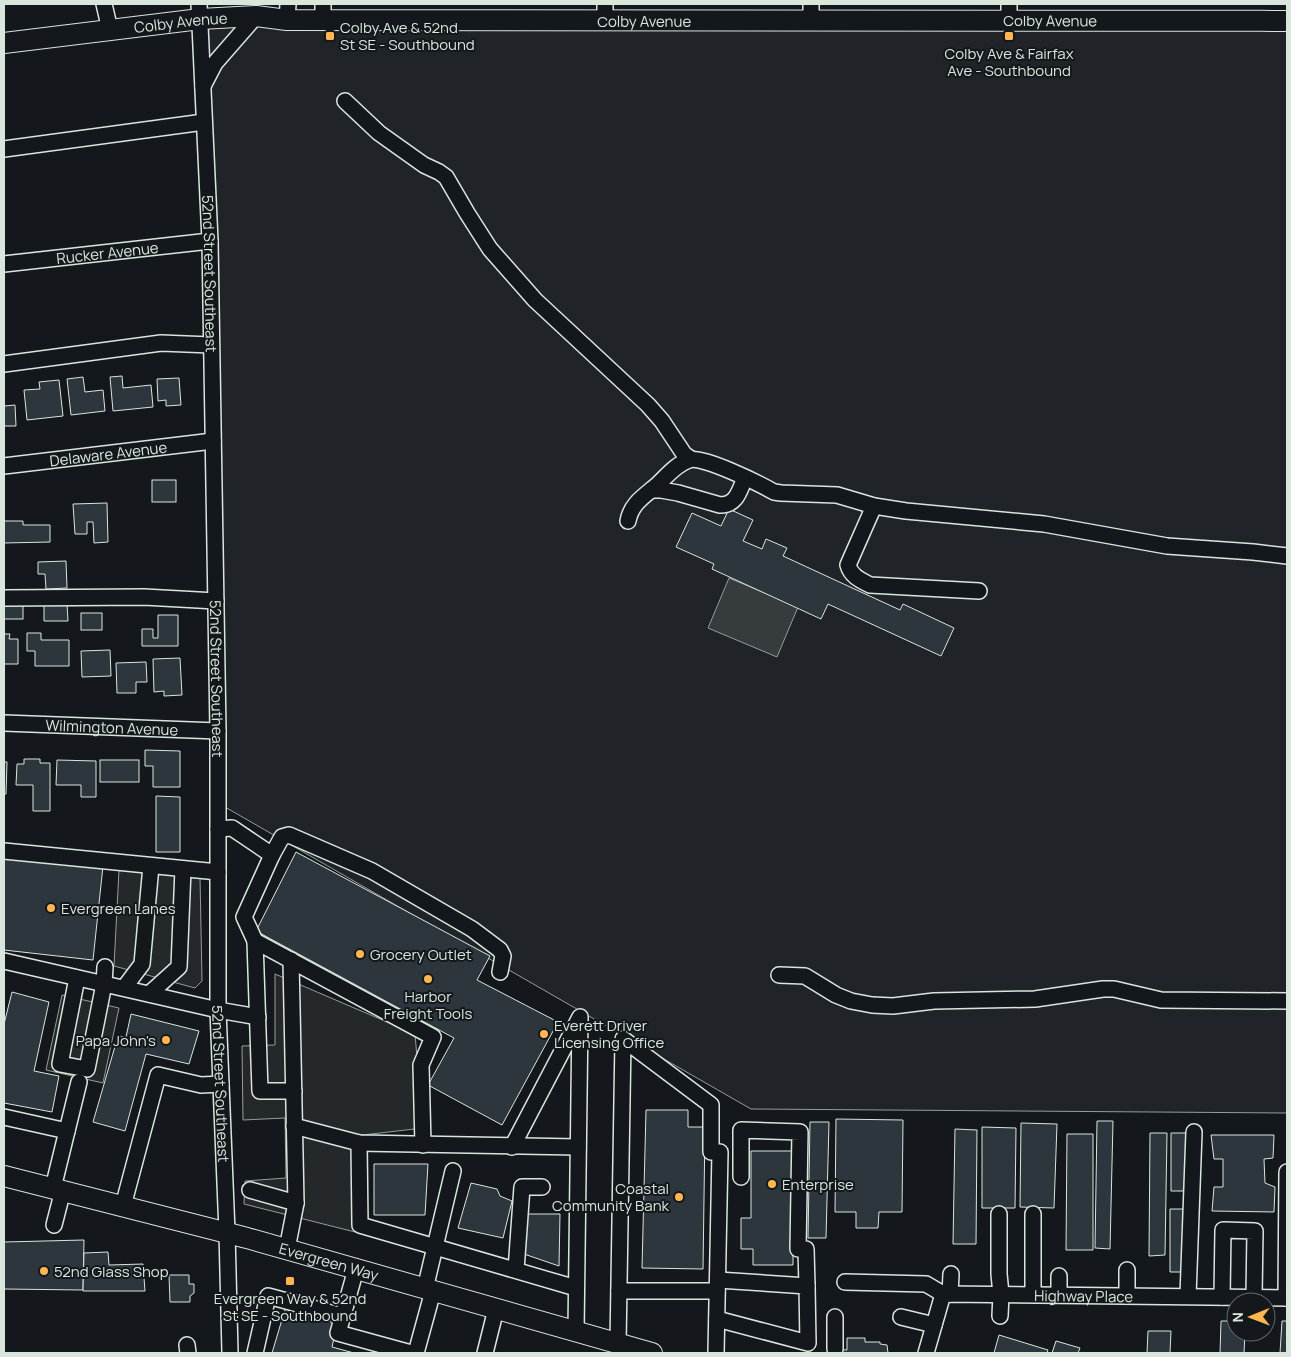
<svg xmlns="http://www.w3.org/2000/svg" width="1291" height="1357" font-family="Manrope,sans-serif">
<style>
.green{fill:#202428;stroke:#939e99}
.parking{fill:#24282b;stroke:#939e99}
.water{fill:#363b3e;stroke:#939e99}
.building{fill:#2c363c;stroke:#d8e6dc}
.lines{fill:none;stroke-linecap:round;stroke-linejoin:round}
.minor-casing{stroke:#d8e6dc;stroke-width:18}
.major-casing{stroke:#d8e6dc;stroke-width:22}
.minor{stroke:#14181c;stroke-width:15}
.major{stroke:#14181c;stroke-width:20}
.poi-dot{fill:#ffb74d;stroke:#14181c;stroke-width:2}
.labels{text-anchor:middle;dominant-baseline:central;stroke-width:4;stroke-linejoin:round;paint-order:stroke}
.street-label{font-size:15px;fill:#d8e6dc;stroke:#14181c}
.poi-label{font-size:15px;fill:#d8e6dc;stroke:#14181c;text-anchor:start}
</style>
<rect width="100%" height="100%" fill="#14181c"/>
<polygon class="green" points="200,19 1287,21 1287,1113 751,1109 218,803"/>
<g class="parking">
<polygon points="119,870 200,877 202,981 195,988 114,966"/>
<polygon points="275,974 415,1034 423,1128 354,1136 355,1232 244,1204 245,1181 286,1178 285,1118 243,1120 242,1046 275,1045"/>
<polygon points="62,995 119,1008 103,1083 46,1070"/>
</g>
<polygon class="water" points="729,578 798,607 777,657 708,628"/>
<g class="building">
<polygon points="122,376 123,388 151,385 153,407 113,411 110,377"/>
<polygon points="83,377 85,392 103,390 105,411 71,415 67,379"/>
<polygon points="179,378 181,405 166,406 166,400 158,401 157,379"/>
<polygon points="59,380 63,416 27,420 24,390 40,389 39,382"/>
<polygon points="15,405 16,426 4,426 4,406"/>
<rect x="152" y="480" width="24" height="22"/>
<polygon points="107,503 108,542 94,543 93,522 87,522 87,534 75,534 73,504"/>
<polygon points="729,509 753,520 743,541 762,549 766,539 787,548 783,556 900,610 903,604 954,628 941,656 828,604 821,619 712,569 714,564 676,547 692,513 721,526"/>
<polygon points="4,521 23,521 23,525 50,525 50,542 4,543"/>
<polygon points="66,561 67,588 46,589 45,574 38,574 38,562"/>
<rect x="4" y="603" width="19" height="16"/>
<polygon points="67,604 68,621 44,621 44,605"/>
<rect x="81" y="613" width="21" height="17"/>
<polygon points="158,615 178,615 178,646 142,646 142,629 153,629 153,638 158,638"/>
<polygon points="27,633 41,633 41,640 69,640 69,666 35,666 35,651 27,651"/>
<polygon points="4,634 10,634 9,639 18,639 18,664 4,664"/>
<polygon points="110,650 111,676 82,677 81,651"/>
<polygon points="180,658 182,695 164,696 164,691 154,692 153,659"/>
<polygon points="146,662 147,682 136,682 136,693 117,693 116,663"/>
<polygon points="145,750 180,751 180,787 153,787 153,766 145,766"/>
<polygon points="24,759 40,759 40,763 50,763 50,811 33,811 33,785 16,785 17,764 24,764"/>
<polygon points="57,760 96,761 96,797 81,797 81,785 56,785"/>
<rect x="100" y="760" width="39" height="22"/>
<polygon points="4,762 7,762 6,794 4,794"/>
<polygon points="156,796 180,797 180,852 156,852"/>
<polygon points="296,852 490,956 477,980 558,1022 502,1125 428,1085 454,1038 256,931"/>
<polygon points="4,855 103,866 93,960 4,950"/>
<polygon points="12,992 49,1002 34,1071 59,1076 52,1112 4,1103 4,1024"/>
<polygon points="131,1014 199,1031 189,1064 146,1054 125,1131 93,1122 118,1036 126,1037"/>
<polygon points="646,1110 688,1110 688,1127 705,1127 703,1269 642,1268"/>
<polygon points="836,1119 903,1120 902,1212 879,1212 878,1228 856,1228 856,1212 835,1212"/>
<polygon points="1097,1121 1113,1121 1110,1249 1095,1248"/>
<polygon points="810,1122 829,1122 826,1238 808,1238"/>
<polygon points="1021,1123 1057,1124 1054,1208 1020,1207"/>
<polygon points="982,1127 1016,1128 1015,1208 982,1208"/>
<polygon points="955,1129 977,1130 976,1244 953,1244"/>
<polygon points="1150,1133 1167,1133 1165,1255 1149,1256"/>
<polygon points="1171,1133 1189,1133 1188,1191 1171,1191"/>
<polygon points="1067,1134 1093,1134 1093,1250 1066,1250"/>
<polygon points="1211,1135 1274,1135 1273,1158 1264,1159 1265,1183 1275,1187 1274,1212 1212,1211 1214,1187 1223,1187 1223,1159 1214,1159"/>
<polygon points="751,1151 793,1151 793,1265 753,1265 753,1249 741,1249 741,1218 751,1218"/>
<polygon points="374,1164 428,1164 425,1215 374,1215"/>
<polygon points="471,1183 497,1189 500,1196 512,1201 503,1238 458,1228"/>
<polygon points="1170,1209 1187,1209 1186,1272 1170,1272"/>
<polygon points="525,1214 560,1214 559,1266 524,1254"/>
<polygon points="84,1240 83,1290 4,1289 4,1242"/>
<polygon points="108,1252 109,1265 143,1264 145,1291 83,1291 84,1253"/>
<polygon points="169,1275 189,1275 189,1284 194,1284 194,1293 190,1296 190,1302 170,1302"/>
<polygon points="286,1306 338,1320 332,1347 354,1353 272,1353"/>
<polygon points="1221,1321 1236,1321 1236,1332 1245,1332 1244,1353 1220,1353"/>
<polygon points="1282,1321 1287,1321 1287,1353 1280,1353"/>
<polygon points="1148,1331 1171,1331 1170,1353 1147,1353"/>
<polygon points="999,1335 1048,1350 1047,1353 994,1353"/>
<polygon points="847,1338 865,1338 865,1342 880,1342 880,1344 887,1345 888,1353 831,1353 831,1349 847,1350"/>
<polygon points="1056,1341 1080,1348 1078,1353 1052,1353"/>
</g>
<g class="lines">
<defs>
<g id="minor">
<polyline points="104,4 110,30"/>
<path id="s1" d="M199 4 210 241 218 731V1010L227 1232 230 1353"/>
<polyline points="605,4 605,22"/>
<polyline points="1009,4 1009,19"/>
<polyline points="287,20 288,4"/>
<polyline points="323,20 323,4"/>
<polyline points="811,20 811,4"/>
<polyline points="203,86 215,63 256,16"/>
<polyline points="345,101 379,133 424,165 439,172 446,177 467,213 490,249 535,300 648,405 662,421 684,454 691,459"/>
<polyline points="4,149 204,122"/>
<path id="s2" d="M4 264 210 241"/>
<polyline points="4,364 161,343 211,345"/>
<path id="s3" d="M4 466 213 441"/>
<path d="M651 490H661L678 493 720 505C737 505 739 491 745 478"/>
<path d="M874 506 848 565C851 576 860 580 870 585L979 591"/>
<path d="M628 521C631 504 644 496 656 486 666 477 676 464 689 460 702 455 760 484 774 492L781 493 837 495 874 506 906 511 1044 524 1167 546 1253 552 1287 556"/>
<polyline points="4,598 144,597 216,601"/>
<path id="s4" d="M4 723 218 731"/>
<polyline points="218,829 232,828 272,855 244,917 255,941 260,1091 294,1091"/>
<polyline points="4,851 218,872"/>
<polyline points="272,855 282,837 289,835 372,871 472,929 500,950 503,956 500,972"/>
<polyline points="255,941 433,1037 421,1065 423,1145"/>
<polyline points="4,961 218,1010 258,1017"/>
<polyline points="779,975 805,976 836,995 851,1001 872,1005 893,1006 934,1001 1035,999 1103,989 1114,989 1161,1000 1287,1001"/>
<polyline points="77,978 60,1064 87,1069 104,984 105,967"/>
<polyline points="124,988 142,964 151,866"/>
<polyline points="149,994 179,967 183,869"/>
<polyline points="4,1117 67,1131"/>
<polyline points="294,1126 359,1143 578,1147"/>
<polyline points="359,1143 360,1225 576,1288"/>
<polyline points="512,1147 580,1017 576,1332"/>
<polyline points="741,1177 741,1130 800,1132 798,1249 806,1249 807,1286"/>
<polyline points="53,1188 79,1082"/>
<polyline points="250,1190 296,1203"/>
<polyline points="123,1206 158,1075 201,1085 221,1084"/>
<polyline points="999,1214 999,1274 1001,1294 1000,1316"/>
<polyline points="54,1225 63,1190"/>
<polyline points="287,1249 296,1203 291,960"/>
<polyline points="356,1269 338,1333 411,1353"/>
<polyline points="516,1270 522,1187 542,1187"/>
<polyline points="1059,1276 1059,1295"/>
<polyline points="845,1282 926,1284 943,1294"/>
<polyline points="425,1289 453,1171"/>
<polyline points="619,1291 717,1291"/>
<polyline points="950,1294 951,1274"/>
<polyline points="1033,1294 1033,1214"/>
<polyline points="1127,1296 1127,1270"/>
<polyline points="1188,1296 1194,1132"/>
<polyline points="1222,1297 1223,1230 1255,1231 1254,1297"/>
<polyline points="1286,1298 1287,1172"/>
<polyline points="901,1317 934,1325"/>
<polyline points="717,1319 808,1343 807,1286 718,1280"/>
<polyline points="618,1344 623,1039 711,1105 711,1152 720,1152 716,1353"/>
<polyline points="187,1345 188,1353"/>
<polyline points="835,1349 835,1317"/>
<polyline points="255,1353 268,1296 342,1316"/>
<polyline points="416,1353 433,1291"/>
<polyline points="485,1353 496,1309"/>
<path id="s5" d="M926 1353 943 1294 1287 1298"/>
</g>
<g id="major">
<path id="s6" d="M4 43 200 19 256 16 287 20C621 22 954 19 1287 21"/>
<path id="s7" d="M4 1176 247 1238 652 1353"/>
</g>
</defs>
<use href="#minor" class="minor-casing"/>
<use href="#major" class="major-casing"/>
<use href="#minor" class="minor"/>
<use href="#major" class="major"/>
</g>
<g class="poi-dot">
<rect x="325" y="31" width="10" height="10" rx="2.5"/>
<rect x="1004" y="31" width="10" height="10" rx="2.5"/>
<circle cx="51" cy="908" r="5"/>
<circle cx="360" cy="954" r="5"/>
<circle cx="428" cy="979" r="5"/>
<circle cx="544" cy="1034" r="5"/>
<circle cx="166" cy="1040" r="5"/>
<circle cx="772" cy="1184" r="5"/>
<circle cx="679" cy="1197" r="5"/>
<circle cx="44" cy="1271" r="5"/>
<rect x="285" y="1276" width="10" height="10" rx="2.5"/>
</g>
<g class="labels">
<g class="street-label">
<text stroke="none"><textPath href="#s6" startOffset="1048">Colby Avenue</textPath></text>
<text stroke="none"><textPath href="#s6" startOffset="642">Colby Avenue</textPath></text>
<text stroke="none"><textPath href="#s6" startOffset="178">Colby Avenue</textPath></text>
<text stroke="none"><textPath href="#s2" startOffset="104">Rucker Avenue</textPath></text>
<text stroke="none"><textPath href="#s1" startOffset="270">52nd Street Southeast</textPath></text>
<text stroke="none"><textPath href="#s3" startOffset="105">Delaware Avenue</textPath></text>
<text stroke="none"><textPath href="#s1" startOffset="675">52nd Street Southeast</textPath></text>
<text stroke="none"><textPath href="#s4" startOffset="108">Wilmington Avenue</textPath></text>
<text stroke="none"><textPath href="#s1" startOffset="1080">52nd Street Southeast</textPath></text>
<text stroke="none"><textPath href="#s7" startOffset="336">Evergreen Way</textPath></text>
<text stroke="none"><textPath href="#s5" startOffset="202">Highway Place</textPath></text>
</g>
<g class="poi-label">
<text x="340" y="27">Colby Ave &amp; 52nd<tspan x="340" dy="17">St SE - Southbound</tspan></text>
<text x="1009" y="53" text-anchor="middle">Colby Ave &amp; Fairfax<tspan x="1009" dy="17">Ave - Southbound</tspan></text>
<text x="61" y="908">Evergreen Lanes</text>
<text x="370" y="954">Grocery Outlet</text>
<text x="428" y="996" text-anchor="middle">Harbor<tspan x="428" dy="17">Freight Tools</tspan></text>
<text x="554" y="1025">Everett Driver<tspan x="554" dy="17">Licensing Office</tspan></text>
<text x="156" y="1040" text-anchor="end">Papa John's</text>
<text x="782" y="1184">Enterprise</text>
<text x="669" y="1188" text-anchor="end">Coastal<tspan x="669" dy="17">Community Bank</tspan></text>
<text x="54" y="1271">52nd Glass Shop</text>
<text x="290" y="1298" text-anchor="middle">Evergreen Way &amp; 52nd<tspan x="290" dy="17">St SE - Southbound</tspan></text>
</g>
</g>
<rect width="1291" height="1357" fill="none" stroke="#d8e6dc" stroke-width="10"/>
<g transform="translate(1251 1317) rotate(269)"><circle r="24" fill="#14181c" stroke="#626a69"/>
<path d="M0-4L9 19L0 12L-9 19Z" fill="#ffb74d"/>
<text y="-8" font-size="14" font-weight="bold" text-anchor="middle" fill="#d8e6dc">N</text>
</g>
</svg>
